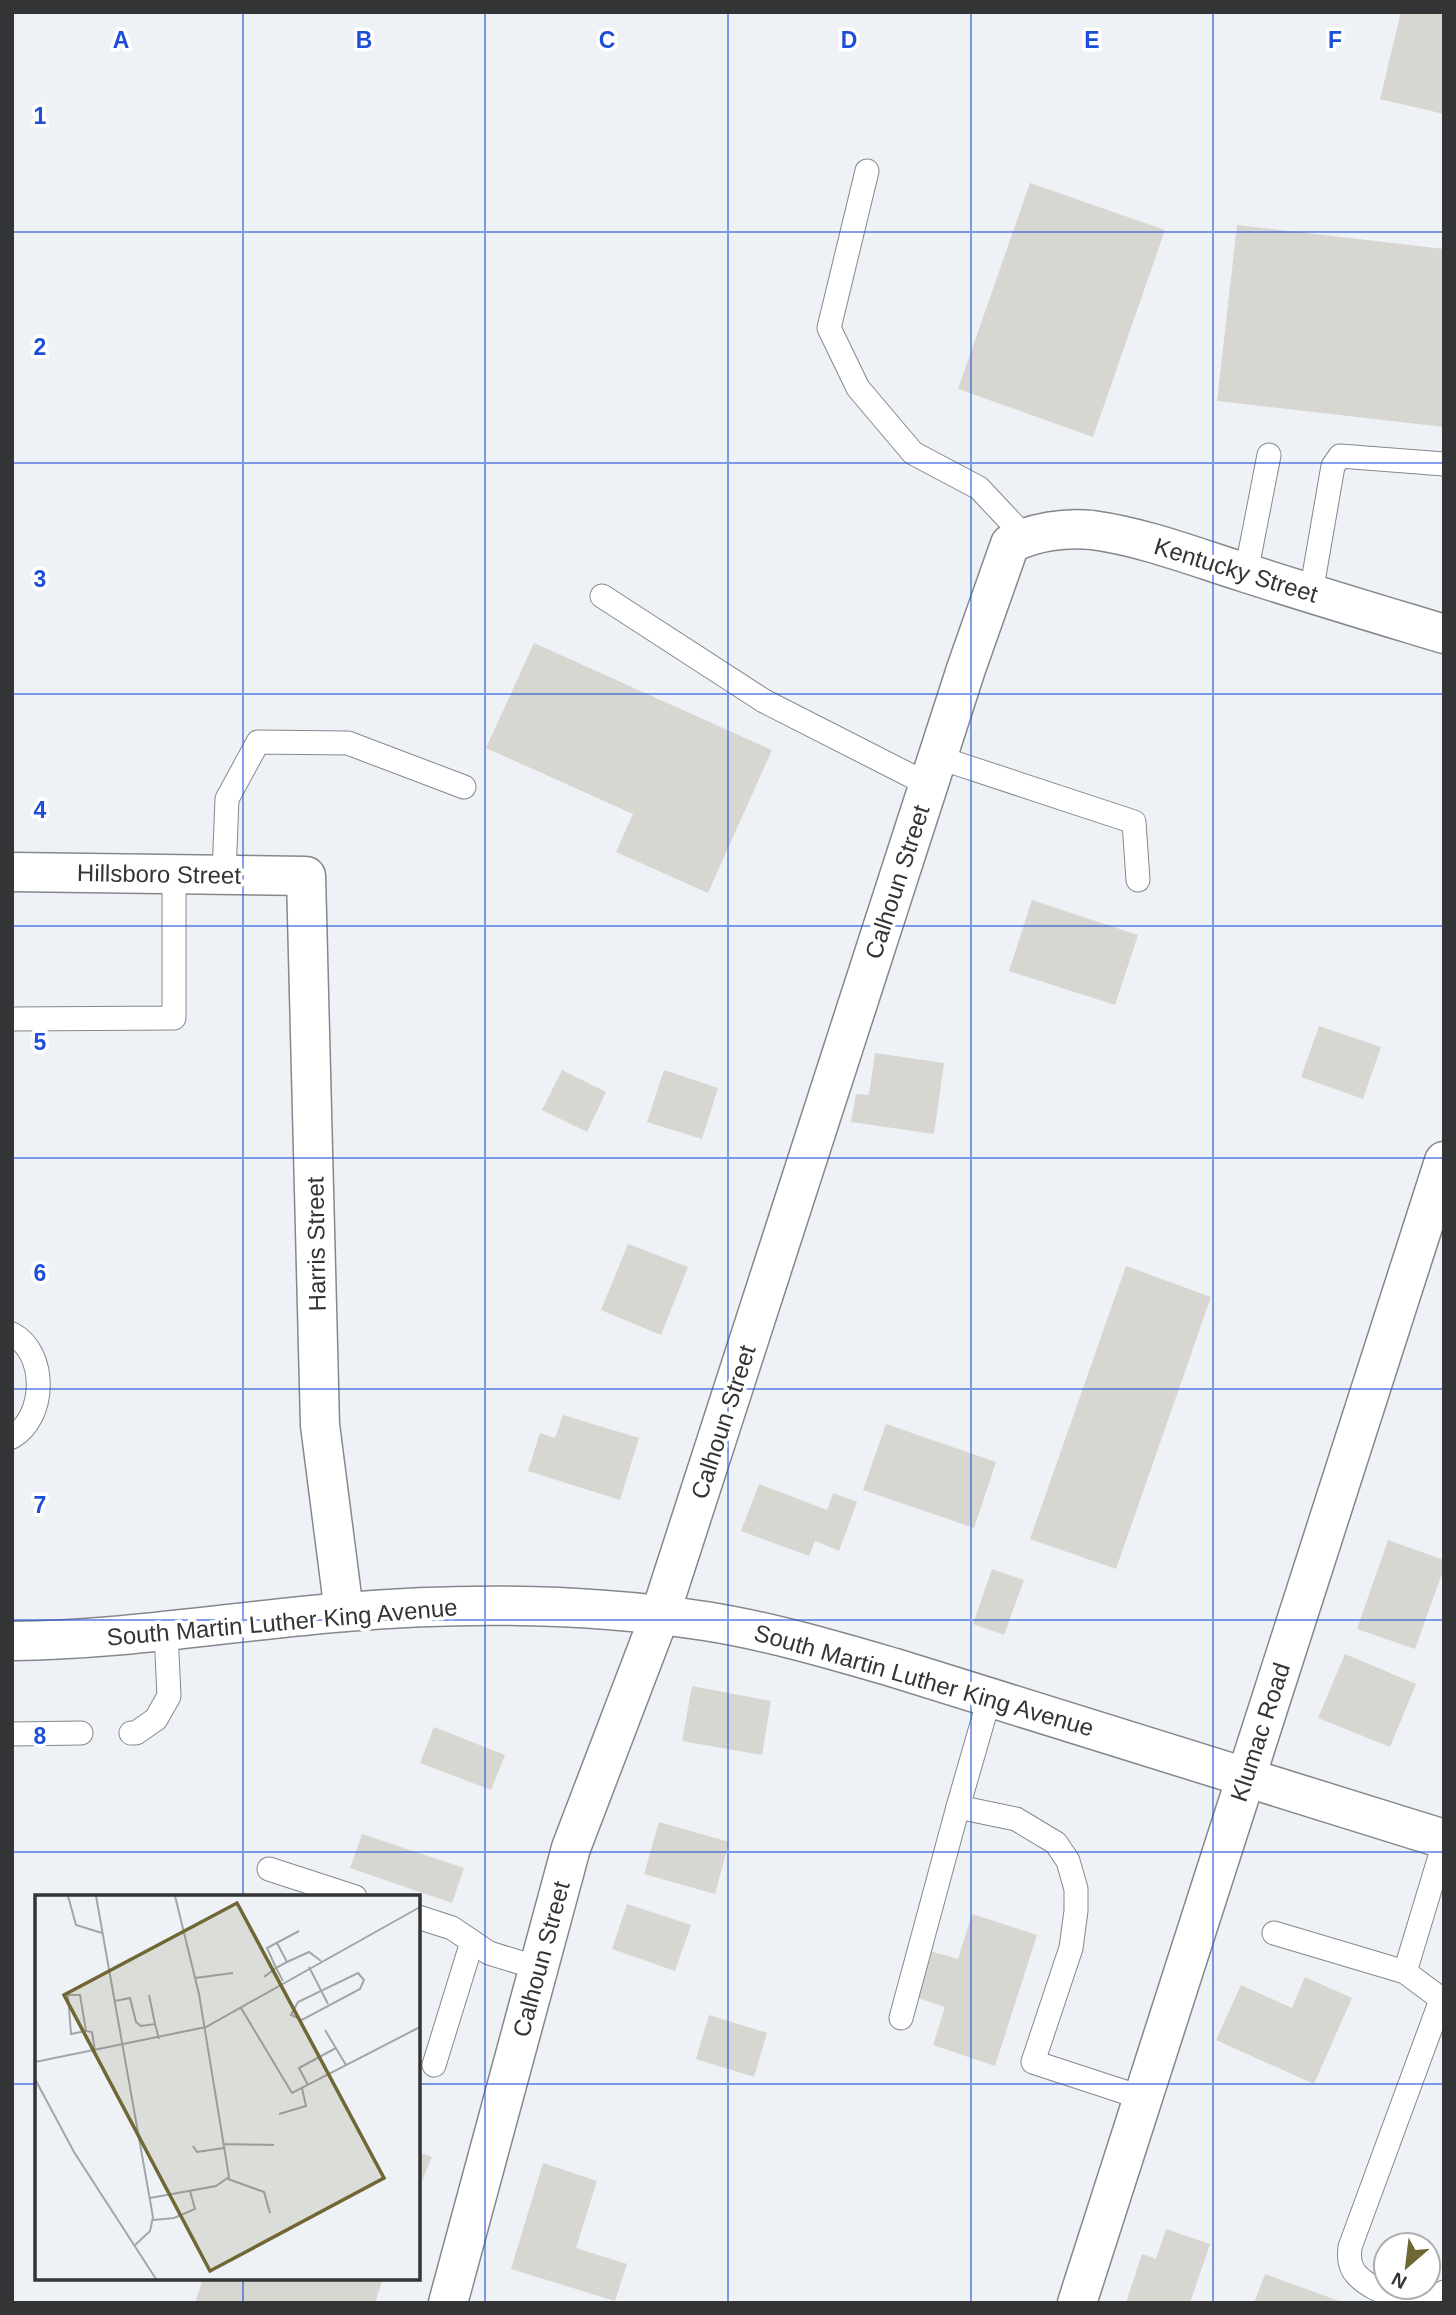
<svg xmlns="http://www.w3.org/2000/svg" width="1456" height="2315" font-family="Arial,sans-serif">
<style>
.building{fill:#d7d6d1}
.lines{fill:none;stroke-linecap:round;stroke-linejoin:round}
.service-casing{stroke:#84888c;stroke-width:25}
.minor-casing{stroke:#84888c;stroke-width:41}
.service{stroke:#fff;stroke-width:23}
.minor{stroke:#fff;stroke-width:38}
.grid{fill:none;stroke:#1d4ed8;stroke-width:2;stroke-opacity:0.55}
.labels{text-anchor:middle;dominant-baseline:central;stroke-width:7;stroke-linejoin:round;paint-order:stroke}
.street-label{font-size:24px;fill:#323435;stroke:#fff}
.inset-road{fill:none;stroke:#a3a6a9;stroke-width:2}
.view{fill:#706734;fill-opacity:0.15;stroke:#706734;stroke-width:3.5}
.inset-edge{fill:none;stroke:#323435;stroke-width:3.5}
.grid-label{font-size:23px;text-anchor:middle;font-weight:bold;fill:#1d4ed8;stroke:#fff;stroke-width:7;stroke-linejoin:round;paint-order:stroke}
</style>
<rect width="100%" height="100%" fill="#eef2f6"/>
<g class="building">
<polygon points="1401,12 1444,12 1444,114 1380,99"/>
<polygon points="1030,183 1165,230 1093,437 958,389"/>
<polygon points="1237,225 1444,249 1444,427 1217,401"/>
<polygon points="534,643 772,750 708,893 616,852 633,814 486,748"/>
<polygon points="1032,900 1138,935 1115,1005 1009,971"/>
<polygon points="1319,1026 1381,1047 1363,1099 1301,1077"/>
<polygon points="875,1053 944,1063 934,1134 851,1122 856,1094 869,1095"/>
<polygon points="562,1070 606,1092 587,1132 542,1110"/>
<polygon points="664,1070 718,1088 702,1139 647,1122"/>
<polygon points="628,1244 688,1267 661,1335 601,1310"/>
<polygon points="1126,1266 1211,1297 1116,1569 1030,1539"/>
<polygon points="563,1415 639,1438 620,1500 528,1471 540,1433 555,1438"/>
<polygon points="886,1424 996,1462 974,1528 863,1490"/>
<polygon points="759,1484 827,1510 833,1493 857,1502 839,1551 815,1541 809,1556 741,1531"/>
<polygon points="1388,1540 1444,1560 1444,1568 1415,1649 1357,1629"/>
<polygon points="992,1569 1024,1580 1004,1635 973,1624"/>
<polygon points="1345,1654 1416,1684 1390,1747 1318,1718"/>
<polygon points="692,1686 771,1701 762,1755 682,1741"/>
<polygon points="434,1727 505,1755 491,1790 420,1763"/>
<polygon points="659,1822 729,1842 715,1894 644,1874"/>
<polygon points="362,1834 464,1868 452,1903 350,1868"/>
<polygon points="627,1904 691,1925 675,1971 612,1949"/>
<polygon points="972,1914 1037,1935 995,2066 933,2045 945,2007 915,1997 930,1951 958,1959"/>
<polygon points="1305,1977 1352,1998 1314,2084 1216,2040 1241,1985 1292,2008"/>
<polygon points="709,2015 767,2033 754,2077 696,2059"/>
<polygon points="418,2152 432,2157 418,2190"/>
<polygon points="543,2163 597,2181 576,2248 627,2264 615,2301 511,2269"/>
<polygon points="1166,2229 1210,2244 1190,2303 1126,2303 1142,2254 1156,2259"/>
<polygon points="1265,2274 1342,2302 1342,2303 1254,2303"/>
<polygon points="203,2278 383,2278 375,2303 195,2303"/>
</g>
<g class="lines">
<defs>
<g id="service">
<polyline points="867,171 829,328 858,388 913,453 979,488 1025,537"/>
<polyline points="1246,573 1269,455"/>
<polyline points="1311,593 1333,466 1340,456 1444,464"/>
<polyline points="602,596 764,701 929,785"/>
<polyline points="937,757 1134,822 1138,880"/>
<polyline points="224,874 227,799 258,742 348,743 464,787"/>
<polyline points="12,1019 174,1018 174,874"/>
<path d="M12 1334C48 1353 46 1418 12 1437"/>
<polyline points="990,1696 958,1807 1016,1819 1056,1843 1068,1861 1076,1889 1076,1911 1071,1948 1033,2062 1143,2098"/>
<polyline points="131,1733 136,1733 156,1719 169,1696 166,1632"/>
<polyline points="12,1734 81,1733"/>
<polyline points="269,1869 355,1897"/>
<polyline points="418,1917 452,1928 489,1953 538,1968"/>
<polyline points="1274,1933 1405,1972 1444,2001"/>
<polyline points="1405,1972 1444,1843"/>
<path d="M1441 2000 1350 2247C1349 2257 1349 2266 1356 2274 1373 2294 1423 2310 1444 2292"/>
<polyline points="901,2018 958,1807"/>
<polyline points="434,2065 472,1942"/>
</g>
<g id="minor">
<polyline points="12,872 306,876 320,1425 344,1612"/>
<path d="M12 1641C124 1640 234 1621 345 1612 464 1602 586 1603 705 1621 769 1631 833 1650 895 1668L1444 1839"/>
<path d="M448 2303 571 1848 660 1615 966 669 1010 544C1034 532 1065 527 1092 530 1144 537 1195 557 1246 573 1311 594 1378 614 1444 634"/>
<polyline points="1077,2303 1444,1161"/>
</g>
</defs>
<use href="#service" class="service-casing"/>
<use href="#minor" class="minor-casing"/>
<use href="#service" class="service"/>
<use href="#minor" class="minor"/>
</g>
<path class="grid" d="M243 12V1897M485 12V2303M728 12V2303M971 12V2303M1213 12V2303M12 232H1444M12 463H1444M12 694H1444M12 926H1444M12 1158H1444M12 1389H1444M12 1620H1444M12 1852H1444M12 2084H37M418 2084H1444M243 2278V2303"/>
<g class="labels">
<g class="street-label">
<text transform="translate(1236 570) rotate(17)">Kentucky Street</text>
<text transform="translate(159 874) rotate(1)">Hillsboro Street</text>
<text transform="translate(897 882) rotate(-72)">Calhoun Street</text>
<text transform="translate(316 1244) rotate(-91)">Harris Street</text>
<text transform="translate(723 1422) rotate(-72)">Calhoun Street</text>
<text transform="translate(282 1622) rotate(-5)">South Martin Luther King Avenue</text>
<text transform="translate(924 1680) rotate(16)">South Martin Luther King Avenue</text>
<text transform="translate(1260 1732) rotate(-72)">Klumac Road</text>
<text transform="translate(541 1959) rotate(-75)">Calhoun Street</text>
</g>
</g>
<g transform="translate(35 1895)">
<rect width="385" height="385" fill="#eef2f6"/>
<path class="inset-road" d="M33 1 41 30 67 38M61 1 118 322 115 336 99 351M242 48 252 67M274 72 293 109M323 78 329 85 325 94 267 125 256 120 263 107ZM229 82 241 73 232 53 264 36M160 83 198 78M248 86 241 73 252 67 274 57 286 66M114 100 120 129M80 106 95 103 101 127 106 131 120 129 124 144M206 113 257 198 385 132M290 135 311 170M51 136 36 139 33 100H45L51 136 57 137 60 156M0 167 171 132 385 12M0 184 39 257 121 384M273 190 264 173 301 153M244 219 271 211 267 193M189 249 239 250M158 251 162 257 189 253M193 284 229 297 235 318M115 303 181 291 194 282 164 99 140 1M118 325 139 323 160 314 155 296"/>
<path class="view" d="M202 8 349 283 175 376 29 100Z"/>
<rect width="385" height="385" class="inset-edge"/>
</g>
<g class="grid-label">
<text x="121" y="48">A</text>
<text x="364" y="48">B</text>
<text x="607" y="48">C</text>
<text x="849" y="48">D</text>
<text x="1092" y="48">E</text>
<text x="1335" y="48">F</text>
<text x="40" y="124">1</text>
<text x="40" y="355">2</text>
<text x="40" y="587">3</text>
<text x="40" y="818">4</text>
<text x="40" y="1050">5</text>
<text x="40" y="1281">6</text>
<text x="40" y="1513">7</text>
<text x="40" y="1744">8</text>
</g>
<rect width="1456" height="2315" fill="none" stroke="#323435" stroke-width="28"/>
<g transform="translate(1407 2266) rotate(208)"><circle r="33" fill="#ffffff" stroke="#adaeae" stroke-width="2"/>
<path d="M0-5L12 26L0 18L-12 26Z" fill="#706734"/>
<text y="-10" font-size="19" font-weight="bold" text-anchor="middle" fill="#323435">N</text>
</g>
</svg>
